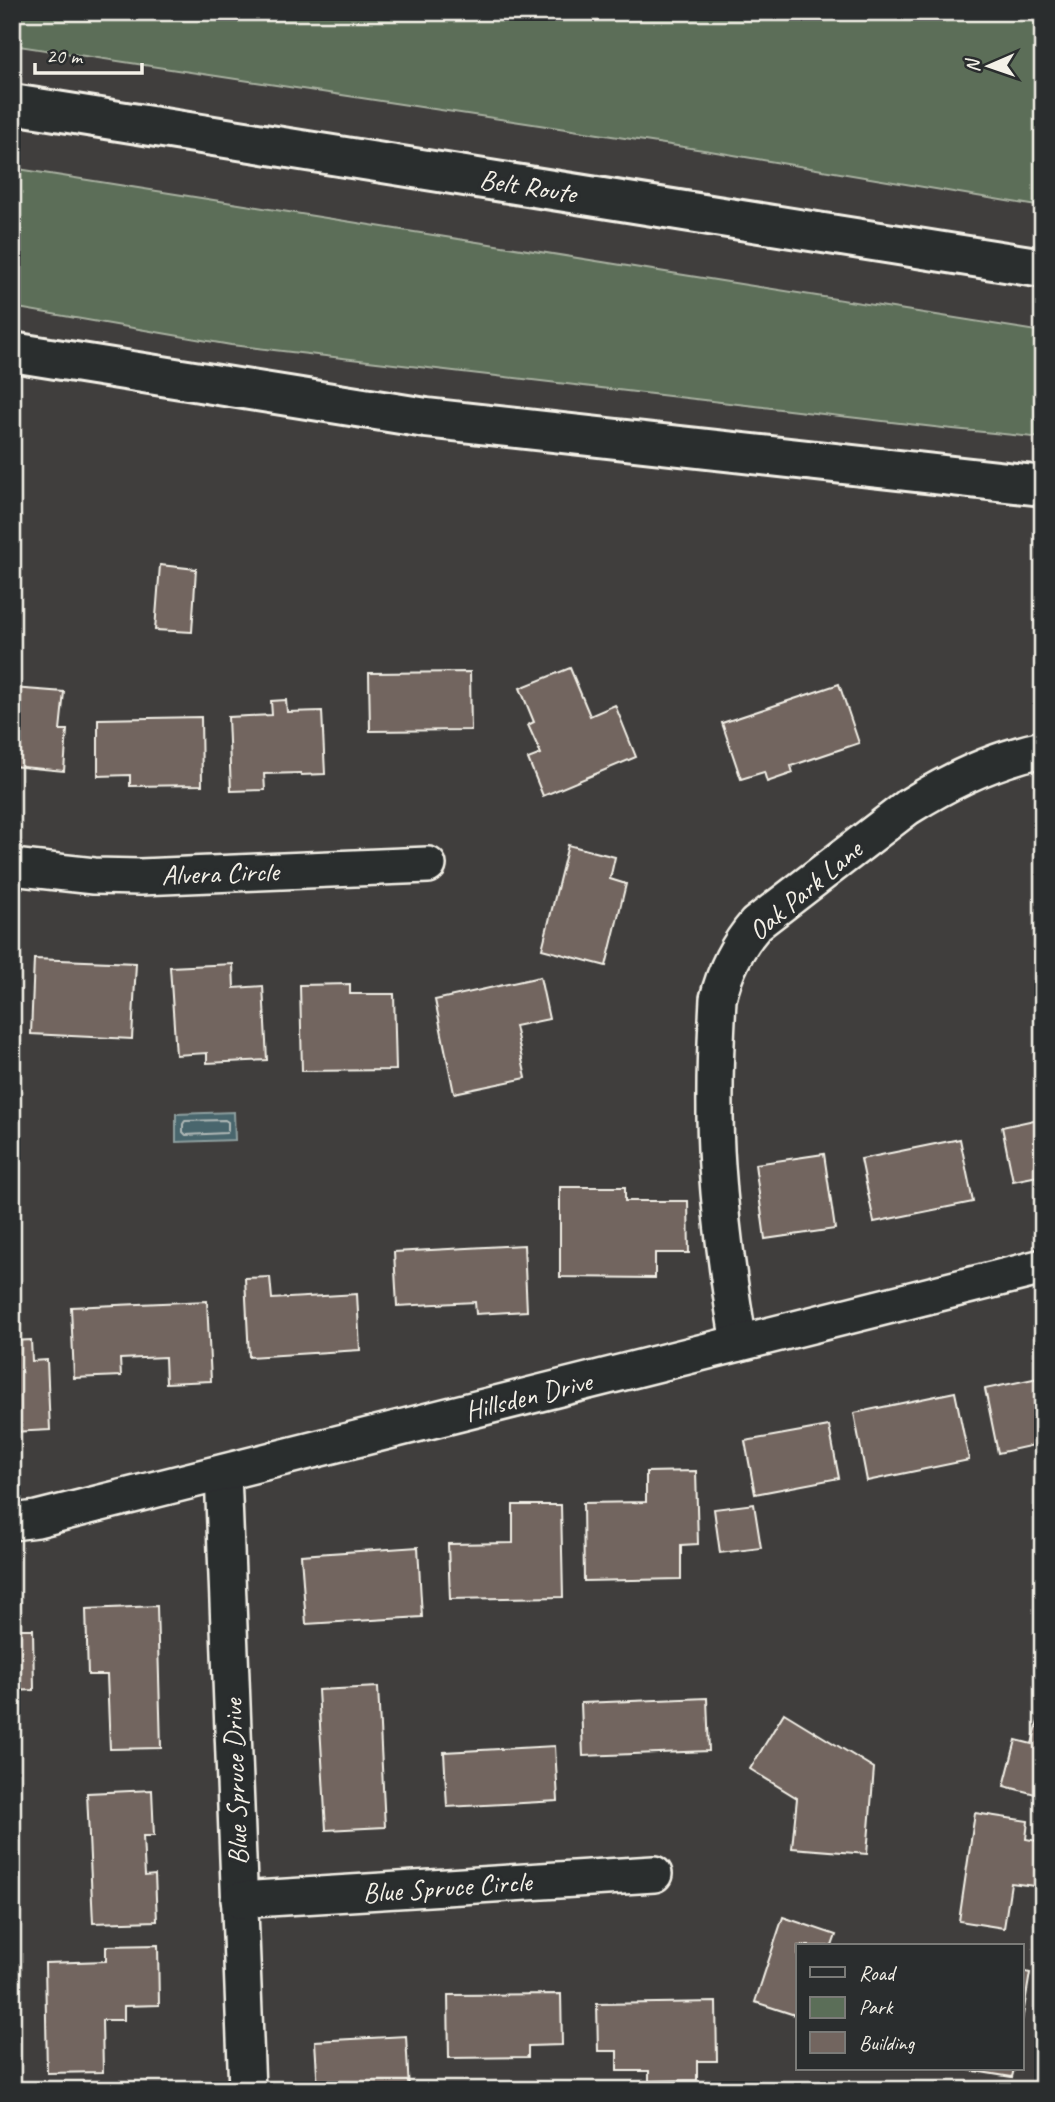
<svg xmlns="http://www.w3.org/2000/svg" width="1055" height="2102" font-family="Caveat,sans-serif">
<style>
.green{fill:#5b6e58;stroke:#a8b0a0;stroke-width:2}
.water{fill:#49666d;stroke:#8d9e9e;stroke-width:2}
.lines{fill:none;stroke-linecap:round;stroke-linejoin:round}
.shore{stroke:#b0b9b7;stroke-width:2}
.building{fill:#72655f;stroke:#f4f1e8;stroke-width:2}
.street-casing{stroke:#f4f1e8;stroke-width:40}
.highway-casing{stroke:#f4f1e8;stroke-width:44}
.street{stroke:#2a2d2e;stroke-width:35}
.highway{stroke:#2a2d2e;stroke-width:38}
.labels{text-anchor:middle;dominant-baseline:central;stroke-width:7;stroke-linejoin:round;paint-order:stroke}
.street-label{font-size:28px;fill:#f4f1e8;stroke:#2a2d2e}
</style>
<rect width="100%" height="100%" fill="#403e3d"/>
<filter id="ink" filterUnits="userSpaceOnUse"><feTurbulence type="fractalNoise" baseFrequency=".0143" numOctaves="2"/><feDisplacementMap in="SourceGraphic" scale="14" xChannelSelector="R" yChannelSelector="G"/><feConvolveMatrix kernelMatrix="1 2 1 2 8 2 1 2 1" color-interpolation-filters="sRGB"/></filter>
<g filter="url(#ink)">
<g class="green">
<polygon points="12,12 1043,12 1043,207 710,151 12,45"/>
<polygon points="12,168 1043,332 1043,438 943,428 231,345 12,307"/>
</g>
<polygon class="water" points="234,1112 235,1140 176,1142 176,1114"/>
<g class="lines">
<polygon class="shore" points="225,1120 228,1122 228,1131 226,1133 186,1135 183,1132 183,1124 185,1121"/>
</g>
<g class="building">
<polygon points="160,565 196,569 192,632 155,630"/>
<polygon points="570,668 590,716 615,705 636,757 543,796 528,759 541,754 528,725 534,722 520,688"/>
<polygon points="470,672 471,730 370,731 369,673"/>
<polygon points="839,684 859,743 791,766 793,773 767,782 764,772 741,779 722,723"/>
<polygon points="12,688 64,692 60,730 67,730 64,771 12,766"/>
<polygon points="286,700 287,712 322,711 325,774 301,775 301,773 264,774 265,790 231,791 228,717 272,715 271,701"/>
<polygon points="201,717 202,785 130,786 130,775 98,776 98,719"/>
<polygon points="568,845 615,857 610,879 626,884 606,966 542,949"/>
<polygon points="34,959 136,963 132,1039 31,1034"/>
<polygon points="233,964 234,988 263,986 267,1060 207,1063 207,1053 176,1055 170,967"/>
<polygon points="540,977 549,1019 515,1026 526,1078 454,1093 435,1000"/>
<polygon points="350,984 350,994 394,994 396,1070 302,1071 300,985"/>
<polygon points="1043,1118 1043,1175 1013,1181 1002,1127"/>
<polygon points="960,1139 973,1202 874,1222 861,1159"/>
<polygon points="824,1154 835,1229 765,1239 755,1164"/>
<polygon points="560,1187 625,1187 625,1201 688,1201 689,1253 655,1253 655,1278 560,1277"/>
<polygon points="524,1245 527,1311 476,1314 475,1302 397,1306 394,1252"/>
<polygon points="270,1277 272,1299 357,1294 360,1350 249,1357 245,1278"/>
<polygon points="207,1301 211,1381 166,1383 165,1357 120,1359 121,1376 74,1378 71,1307"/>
<polygon points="31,1340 32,1361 47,1360 50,1430 12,1432 12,1341"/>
<polygon points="1043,1377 1043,1443 998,1453 985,1389"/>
<polygon points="955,1392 969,1460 867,1481 854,1413"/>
<polygon points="829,1426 839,1478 755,1494 745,1441"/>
<polygon points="696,1471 698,1544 681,1545 681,1579 584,1581 583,1503 646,1502 646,1472"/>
<polygon points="754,1504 761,1548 720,1553 714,1509"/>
<polygon points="513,1505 561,1505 563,1597 450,1599 448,1544 513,1543"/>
<polygon points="418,1547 422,1617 306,1624 301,1555"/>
<polygon points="157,1606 161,1748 110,1749 107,1675 88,1675 86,1609"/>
<polygon points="12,1629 33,1629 34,1690 12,1691"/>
<polygon points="378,1687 385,1827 326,1830 318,1690"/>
<polygon points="707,1698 709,1751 583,1756 581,1703"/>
<polygon points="1043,1703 1043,1796 1004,1786 1016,1740 1032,1744"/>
<polygon points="784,1713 874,1768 867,1854 792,1848 797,1798 750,1769"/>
<polygon points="555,1746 558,1801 447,1807 444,1752"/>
<polygon points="152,1790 154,1836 143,1836 145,1876 155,1875 157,1921 93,1923 87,1793"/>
<polygon points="975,1813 1028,1821 1026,1839 1043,1842 1043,1887 1011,1883 1004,1928 959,1921"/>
<polygon points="783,1917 836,1935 832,1946 798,1946 798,2016 755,2002"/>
<polygon points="158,1945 159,2005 124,2006 124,2020 102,2020 103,2072 47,2073 45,1963 106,1961 106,1946"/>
<polygon points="1022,1971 1030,1973 1022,2021"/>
<polygon points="561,1994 562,2045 528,2046 528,2057 449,2058 448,1995"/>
<polygon points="716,2002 717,2061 697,2061 697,2080 649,2081 649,2071 617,2071 617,2051 598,2051 597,2004"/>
<polygon points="406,2036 409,2090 318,2090 315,2041"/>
<polygon points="962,2069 1014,2069 1012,2077"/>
</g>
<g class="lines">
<defs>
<g id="street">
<polyline points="12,867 94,876 140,877 428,865"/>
<path d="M739 1343C729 1284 721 1226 717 1166 713 1111 715 1054 718 999 725 970 736 947 756 924L908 807C949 781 994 759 1043 749"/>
<polyline points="223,1473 247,2090"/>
<polyline points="12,1522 37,1519 1043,1267"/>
<polyline points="239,1900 654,1874"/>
</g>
<g id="highway">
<polyline points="12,104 1043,268"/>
<polyline points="12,352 426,418 1043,486"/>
</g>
</defs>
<use href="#street" class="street-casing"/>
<use href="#highway" class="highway-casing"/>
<use href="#street" class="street"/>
<use href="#highway" class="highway"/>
</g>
</g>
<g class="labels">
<g class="street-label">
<text transform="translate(528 186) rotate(9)">Belt Route</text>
<text transform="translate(220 873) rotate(-2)">Alvera Circle</text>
<text transform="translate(805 890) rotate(-40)">Oak Park Lane</text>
<text transform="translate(528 1396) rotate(-14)">Hillsden Drive</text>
<text transform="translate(235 1782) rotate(-92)">Blue Spruce Drive</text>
<text transform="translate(447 1887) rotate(-4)">Blue Spruce Circle</text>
</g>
</g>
<rect width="1055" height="2102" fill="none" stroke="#2a2d2e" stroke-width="42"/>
<rect x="21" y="21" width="1013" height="2060" fill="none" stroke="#f4f1e8" stroke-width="2.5" filter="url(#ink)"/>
<rect x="796" y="1944" width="228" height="126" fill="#2a2d2e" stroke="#7b7b78" stroke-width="2"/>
<rect x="810" y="1967" width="35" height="10" fill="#2a2d2e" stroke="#7b7b78" stroke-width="2"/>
<text x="859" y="1980" font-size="21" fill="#f4f1e8">Road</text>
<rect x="810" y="1997" width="35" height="21" fill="#5b6e58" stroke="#7b7b78" stroke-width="2"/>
<text x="859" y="2014" font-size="21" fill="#f4f1e8">Park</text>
<rect x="810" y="2032" width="35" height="21" fill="#72655f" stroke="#7b7b78" stroke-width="2"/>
<text x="859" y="2050" font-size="21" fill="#f4f1e8">Building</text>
<g transform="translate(989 66) rotate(268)" stroke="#2a2d2e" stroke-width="5" paint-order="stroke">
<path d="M0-5L12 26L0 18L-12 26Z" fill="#f4f1e8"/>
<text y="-10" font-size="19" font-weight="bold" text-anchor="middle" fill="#f4f1e8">N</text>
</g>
<path d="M35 63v10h107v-10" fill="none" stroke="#f4f1e8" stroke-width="3.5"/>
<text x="46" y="63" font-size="21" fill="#f4f1e8" stroke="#2a2d2e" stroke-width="5" paint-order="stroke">20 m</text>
</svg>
